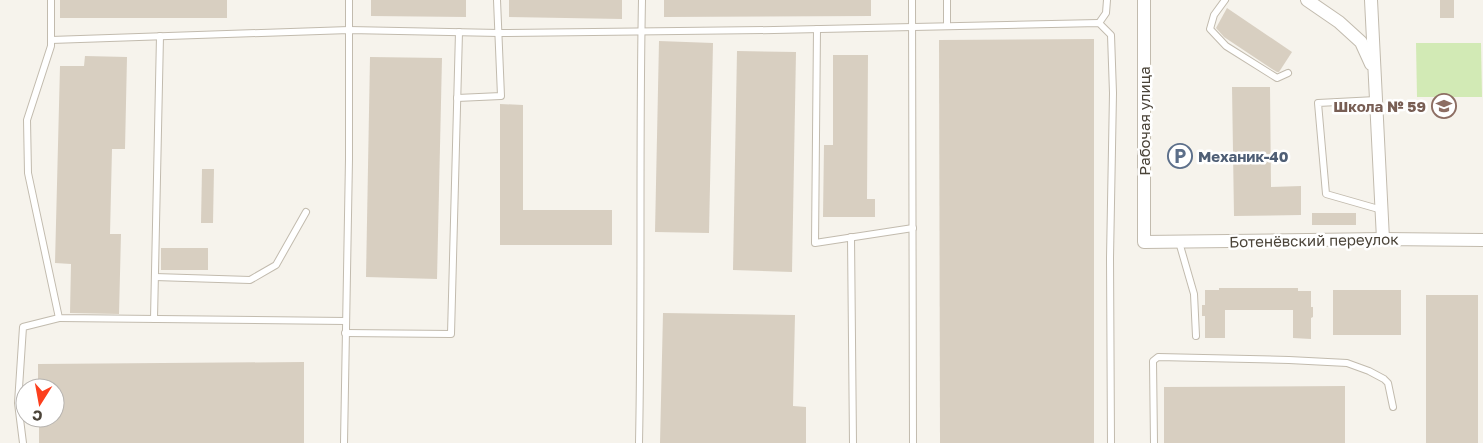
<svg xmlns="http://www.w3.org/2000/svg" width="1483" height="443" font-family="'Golos Text',sans-serif">
<style>
.green{fill:#d2eab5}
.building{fill:#d8cfc1}
.lines{fill:none;stroke-linecap:round;stroke-linejoin:round}
.service-casing{stroke:#c2bbae;stroke-width:8}
.minor-casing{stroke:#c2bbae;stroke-width:14}
.service{stroke:#fff;stroke-width:6}
.minor{stroke:#fff;stroke-width:12}
.labels{text-anchor:middle;dominant-baseline:central;stroke-width:5;stroke-linejoin:round;paint-order:stroke}
.education-label{font-size:15px;font-weight:bold;fill:#785e54;stroke:#fff;text-anchor:end}
.street-label{font-size:15px;fill:#4b4439;stroke:#fff}
.service-label{font-size:15px;font-weight:bold;fill:#4e5e75;stroke:#fff;text-anchor:start}
</style>
<rect width="100%" height="100%" fill="#f6f3ec"/>
<polygon class="green" points="1416,43 1481,43 1482,97 1417,97"/>
<g class="building">
<rect x="60" y="0" width="167" height="18"/>
<polygon points="371,0 466,0 466,17 371,16"/>
<polygon points="509,0 622,0 622,19 509,17"/>
<polygon points="664,0 871,0 871,16 664,17"/>
<rect x="1440" y="0" width="14" height="18"/>
<polygon points="1227,8 1292,52 1279,72 1277,72 1269,67 1224,37 1216,28"/>
<polygon points="1094,39 1094,443 940,443 939,40"/>
<polygon points="659,41 713,43 709,233 655,232"/>
<polygon points="737,51 796,52 792,272 733,270"/>
<polygon points="833,55 868,55 867,199 875,199 875,217 823,217 824,145 833,145"/>
<polygon points="85,56 127,57 125,149 112,149 110,234 121,234 119,314 70,313 71,264 55,263 60,66 84,66"/>
<polygon points="370,57 442,58 437,279 366,277"/>
<polygon points="1232,87 1270,87 1271,187 1301,186 1301,215 1234,216"/>
<polygon points="500,104 523,105 523,210 612,210 612,245 500,245"/>
<polygon points="202,169 214,169 213,223 201,223"/>
<rect x="1312" y="213" width="44" height="12"/>
<rect x="161" y="248" width="47" height="22"/>
<polygon points="1219,288 1298,288 1298,291 1311,291 1311,307 1313,307 1313,317 1311,318 1311,339 1293,338 1293,310 1225,310 1225,338 1205,338 1205,316 1202,316 1202,305 1205,305 1205,290 1219,290"/>
<rect x="1333" y="290" width="68" height="45"/>
<rect x="1426" y="295" width="52" height="148"/>
<polygon points="663,313 795,315 793,406 806,407 806,443 660,443"/>
<polygon points="304,362 304,443 39,443 39,418 55,418 55,388 38,388 38,364"/>
<polygon points="1345,386 1345,443 1164,443 1164,387"/>
</g>
<g class="lines">
<defs>
<g id="service">
<polyline points="51,0 51,46 27,120 28,173 59,318 346,321"/>
<polyline points="912,0 913,443"/>
<polyline points="947,0 947,26"/>
<polyline points="1225,0 1214,15 1210,29 1226,46 1277,78 1288,73"/>
<polyline points="1099,23 1106,13 1107,0"/>
<polyline points="817,29 815,243 913,228"/>
<polyline points="51,40 349,30 499,33 774,30 1099,23 1111,35 1113,93 1110,258 1111,443"/>
<polyline points="457,98 501,96 497,0"/>
<polyline points="1376,100 1318,103 1326,194 1382,210"/>
<polyline points="851,237 853,443"/>
<polyline points="1179,242 1194,294 1196,336"/>
<polyline points="155,277 250,280 276,265 306,212"/>
<polyline points="154,319 160,36"/>
<polyline points="345,333 451,334 459,32"/>
<polyline points="23,443 18,403 23,327 59,318"/>
<polyline points="344,443 349,159 349,0"/>
<path d="M639 443C642 295 639 148 642 0"/>
<polyline points="1154,443 1153,361 1158,357 1289,360 1347,363 1369,371 1384,379 1388,383 1393,407"/>
</g>
<g id="minor">
<polyline points="1144,0 1144,242 1383,239 1483,240"/>
<polyline points="1307,0 1339,22 1361,42 1371,64"/>
<polyline points="1371,0 1383,239"/>
</g>
</defs>
<use href="#service" class="service-casing"/>
<use href="#minor" class="minor-casing"/>
<use href="#service" class="service"/>
<use href="#minor" class="minor"/>
</g>
<defs>
<symbol id="school-ring" viewBox="-11 -11 22 22"><circle r="9.5" fill="#fff" stroke="#8d6e63" stroke-width="1.5"/><path d="M0-5L7-2L0 1L-7-2ZM-4 1L0 2.5L4 1V4Q0 6-4 4Z" fill="#8d6e63"/></symbol>
<symbol id="parking-ring" viewBox="-11 -11 22 22"><circle r="9.5" fill="#fff" stroke="#5c6f8a" stroke-width="1.5"/><path d="M-3.5-5.5H1a3.5 3.5 0 0 1 0 7H-1V5.5H-3.5ZM-1-3.4V-.6H.8a1.4 1.4 0 0 0 0-2.8Z" fill="#5c6f8a"/></symbol>
</defs>
<g fill-rule="evenodd">
<use href="#school-ring" x="1430" y="92" width="28" height="28"/>
<use href="#parking-ring" x="1166" y="142" width="28" height="28"/>
</g>
<g class="labels">
<g class="education-label">
<text x="1426" y="106">Школа № 59</text>
</g>
<g class="street-label">
<text transform="translate(1144 121) rotate(-90)">Рабочая улица</text>
<text transform="translate(1314 240) rotate(-1)">Ботенёвский переулок</text>
</g>
<g class="service-label">
<text x="1198" y="156">Механик-40</text>
</g>
</g>
<g transform="translate(40 403) rotate(191)"><circle r="24" fill="#ffffff" stroke="#b7b4b0"/>
<path d="M0-4L9 19L0 12L-9 19Z" fill="#fc3f1d"/>
<text y="-8" font-size="14" font-weight="bold" text-anchor="middle" fill="#4b4439">С</text>
</g>
</svg>
